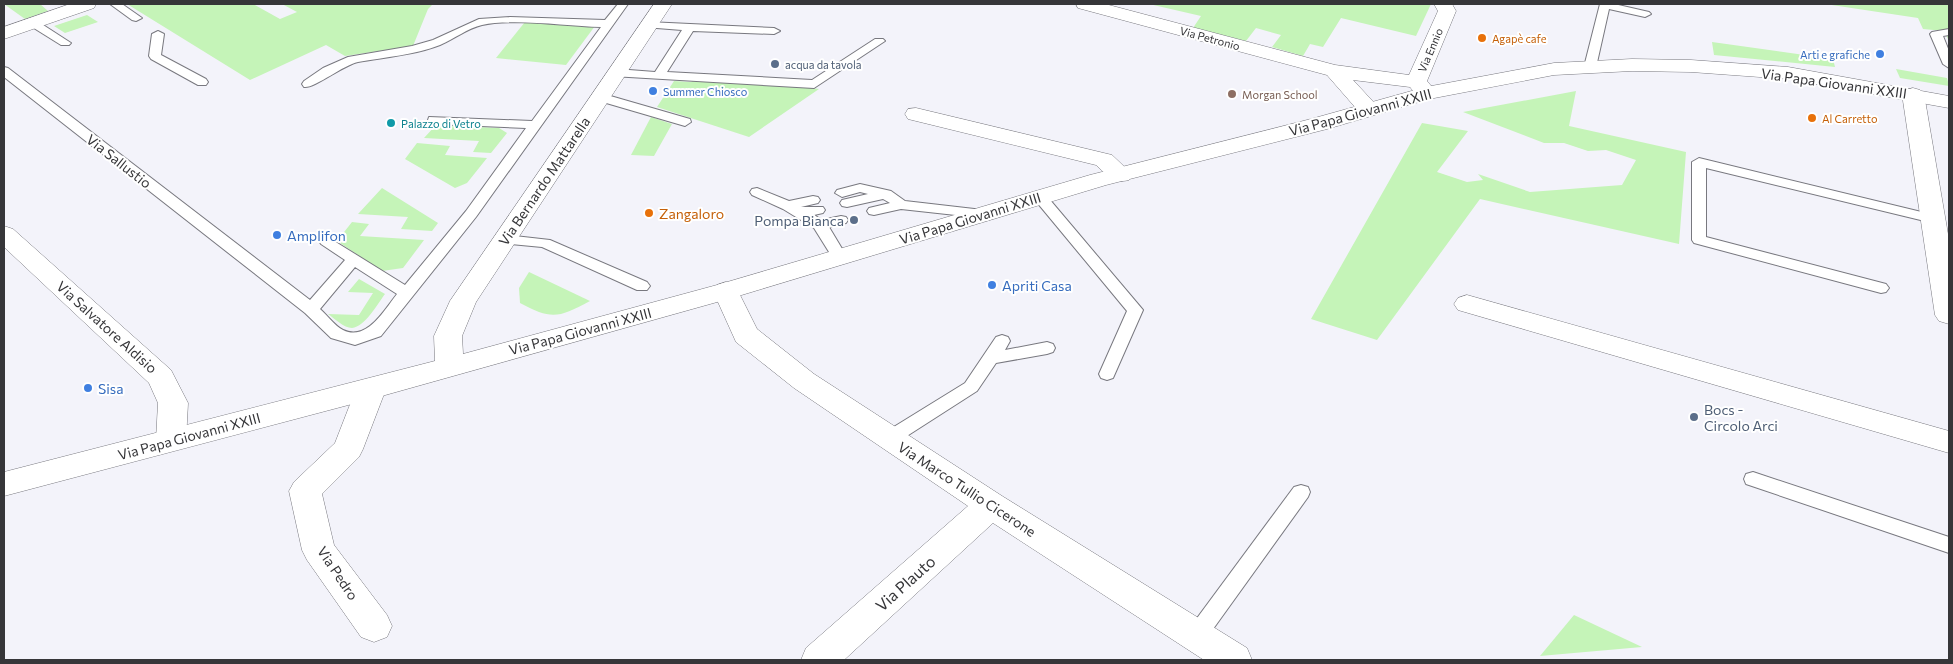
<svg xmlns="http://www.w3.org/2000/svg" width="1953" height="664" font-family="Commissioner,sans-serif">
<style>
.green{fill:#c5f4b8}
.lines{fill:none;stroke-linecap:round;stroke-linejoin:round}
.service-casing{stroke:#78787f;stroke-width:2}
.minor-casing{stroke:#78787f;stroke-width:1}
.tertiary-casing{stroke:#78787f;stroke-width:1}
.service{fill:#fff;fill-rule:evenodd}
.minor{fill:#fff;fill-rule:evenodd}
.tertiary{fill:#fff;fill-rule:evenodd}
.food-dot{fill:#e8710a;stroke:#fff;stroke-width:2}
.shop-dot{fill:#3f7fe0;stroke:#fff;stroke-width:2}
.service-dot{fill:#5c6f8a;stroke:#fff;stroke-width:2}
.education-dot{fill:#8d6e63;stroke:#fff;stroke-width:2}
.culture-dot{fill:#0f9aa8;stroke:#fff;stroke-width:2}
.labels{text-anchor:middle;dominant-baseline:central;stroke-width:4;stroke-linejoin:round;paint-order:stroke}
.far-street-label{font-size:11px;fill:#363639;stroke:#fff}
.far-food-label{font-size:11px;fill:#c56008;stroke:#fff;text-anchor:start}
.far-shop-label{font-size:11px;fill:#366cbe;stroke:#fff;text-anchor:end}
.far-service-label{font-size:11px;fill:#4e5e75;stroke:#fff;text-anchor:start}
.far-education-label{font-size:11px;fill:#785e54;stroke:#fff;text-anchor:start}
.far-culture-label{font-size:11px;fill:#0d838f;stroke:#fff;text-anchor:start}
.street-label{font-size:14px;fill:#363639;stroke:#fff}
.food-label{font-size:14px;fill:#c56008;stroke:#fff;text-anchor:start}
.service-label{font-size:14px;fill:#4e5e75;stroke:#fff;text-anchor:end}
.shop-label{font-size:14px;fill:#366cbe;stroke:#fff;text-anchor:start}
.near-street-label{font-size:16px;fill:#363639;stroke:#fff}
</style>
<rect width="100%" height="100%" fill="#f3f3fa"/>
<g class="green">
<polygon points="4,4 40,4 48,11 25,19"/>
<polygon points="127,4 253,4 280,19 297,12 282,4 433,4 428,9 413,46 345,56 326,45 250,80"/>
<polygon points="1149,4 1431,4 1416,36 1341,18 1323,47 1310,44 1303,56 1272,47 1281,35 1256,28 1246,41 1193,28 1201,16"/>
<polygon points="1825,4 1949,4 1949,41 1944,31 1923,29 1918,18"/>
<polygon points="87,15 98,22 65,33 54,26"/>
<polygon points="525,22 595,26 566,65 496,58"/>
<polygon points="1712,42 1833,59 1835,67 1714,55"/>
<polygon points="1896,69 1947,78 1949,86 1900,78"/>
<polygon points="694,80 790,85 819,89 749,137 657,107 674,81 691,82"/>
<polygon points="1576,91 1569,126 1686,152 1679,244 1480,199 1377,340 1311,319 1422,123 1468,131 1437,172 1467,182 1483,180 1478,174 1530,192 1622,185 1636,160 1606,150 1588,151 1564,143 1544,143 1463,112"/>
<polygon points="651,117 672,124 654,156 631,155"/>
<polygon points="436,125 499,128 507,133 491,153 473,152 479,141 424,138"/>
<polygon points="417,143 450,146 445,155 487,158 467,183 455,188 405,159"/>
<polygon points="382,188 438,223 432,231 401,229 408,217 358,214"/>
<polygon points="352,222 369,224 360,236 424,240 403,268 382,271 337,241"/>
<path d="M529 272 590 301C558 318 552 320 520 303L519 288Z"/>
<path d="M359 279 385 294C378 303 365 327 352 328 344 328 334 318 328 314L359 315 373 293 348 292Z"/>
<polygon points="1574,615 1642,647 1540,656"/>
</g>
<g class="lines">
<defs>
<g id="service">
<polygon points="110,4 122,4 142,18 136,21 132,20"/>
<path d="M618 4H628L476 217 381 336 355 345 331 338 305 313 4 77V67L8 68 310 300 345 260 321 244 319 241 321 238 326 236 405 285 466 211 526 128 434 124 428 120 429 117 532 121 601 27C568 26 512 18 482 25 468 28 454 39 440 45 414 55 386 57 358 62 343 65 314 89 304 87L302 84 304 81 323 68 348 57 412 46 433 40 479 19 510 17 605 20ZM355 267 397 294C385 309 367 342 343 330 335 326 327 315 320 309Z"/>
<polygon points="1600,4 1614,4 1649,12 1651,14 1645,17 1609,9 1596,67 1590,71 1584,67"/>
<polygon points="33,20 37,21 71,43 69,45 61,45 29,25 29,21"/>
<polygon points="648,22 774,28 780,31 774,34 693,31 667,72 812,80 875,39 883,39 885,41 814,88 612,76 610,73 616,69 655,72 682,30 644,27 642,25"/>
<polygon points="1949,29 1949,35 1943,36 1949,51 1949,68 1943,64 1930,34 1932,32"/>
<polygon points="158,31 164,34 161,55 206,79 208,82 206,85 198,85 151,59 149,56 152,34"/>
<polygon points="600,93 690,119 691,122 685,126 596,100 594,97"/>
<polygon points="1699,158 1938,216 1940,219 1933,223 1706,168 1706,237 1886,284 1889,288 1886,292 1881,293 1694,243 1692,240 1692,162"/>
<polygon points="860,184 891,191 905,201 983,210 990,214 983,218 901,209 874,215 869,214 867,211 869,208 890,203 883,199 847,207 842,206 840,203 842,200 868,194 860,192 842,197 835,193 837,190"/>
<polygon points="757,188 789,201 813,196 818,197 820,200 818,203 801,207 823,207 825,210 823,213 814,215 822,220 841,216 846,217 848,220 846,223 829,227 847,257 844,260 834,260 814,228 783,209 752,195 750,192 752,189"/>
<polygon points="1040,193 1045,194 1143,310 1113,378 1107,380 1101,378 1099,374 1127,311 1035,200 1033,197 1035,194"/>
<polygon points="505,235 550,240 647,282 650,286 647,290 637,290 542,247 500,243 498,240 500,237"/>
<polygon points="1002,335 1008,337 1010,341 1005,350 1047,342 1053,344 1055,348 1053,352 1047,354 996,363 977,391 896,443 890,445 884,443 881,438 884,433 965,383 996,337"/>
<polygon points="1753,472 1949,537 1949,553 1746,484 1744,479 1746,474"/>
<polygon points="1301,485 1308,487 1310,492 1308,497 1203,643 1196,645 1189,643 1185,636 1189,629 1294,487"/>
</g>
<g id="minor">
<polygon points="70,4 96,4 94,8 4,39 4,27"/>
<path d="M1076 4H1105L1335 65 1409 75 1438 11 1434 4H1452L1456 11 1427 81 1437 93 1433 97C1421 100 1417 96 1410 87L1353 80 1380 109 1377 114 1369 115 1361 114 1327 75 1078 8Z"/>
<polygon points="1913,88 1920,90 1924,94 1949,240 1949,324 1939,321 1935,315 1902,94 1906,90"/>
<path d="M916 108 1112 155 1133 175 1129 180C1114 184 1107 175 1096 165L908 119 905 114 908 109Z"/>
<polygon points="4,226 13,229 171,370 188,403 186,440 182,448 171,451 160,448 156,440 158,403 149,383 4,247"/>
<polygon points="726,282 735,285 757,329 814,374 1002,496 1247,648 1252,660 1204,660 993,523 844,660 801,660 806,648 968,506 794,388 736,342 713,291 717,285"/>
<polygon points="1467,295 1949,431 1949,453 1458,310 1454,304 1458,298"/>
<polygon points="371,379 381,382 386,389 363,449 359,457 322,494 334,545 387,615 392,626 387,637 374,642 361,637 307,560 302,550 289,491 294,482 335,443 356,389 361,382"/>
</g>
<polygon id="tertiary" points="654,4 672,4 476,302 462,336 463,354 717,285 1090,175 1311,119 1426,87 1554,63 1632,59 1691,60 1788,67 1949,96 1949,108 1788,79 1691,72 1632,71 1554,75 1429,99 1327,129 1106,185 735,297 371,399 4,496 4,472 435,361 434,336 450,301"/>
</defs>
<use href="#service" class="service-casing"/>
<use href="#minor" class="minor-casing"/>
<use href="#tertiary" class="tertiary-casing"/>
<use href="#service" class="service"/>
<use href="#minor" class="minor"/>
<use href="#tertiary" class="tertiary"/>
</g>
<g class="food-dot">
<circle cx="1482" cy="38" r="5"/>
<circle cx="1812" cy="118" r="5"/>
<circle cx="649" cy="213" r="5"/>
</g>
<g class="shop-dot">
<circle cx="1880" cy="54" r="5"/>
<circle cx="653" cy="91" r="5"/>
<circle cx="277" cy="235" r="5"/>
<circle cx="992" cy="285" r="5"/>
<circle cx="88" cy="388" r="5"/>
</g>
<g class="service-dot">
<circle cx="775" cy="64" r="5"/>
<circle cx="854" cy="220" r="5"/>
<circle cx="1694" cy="417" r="5"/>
</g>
<circle class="education-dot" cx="1232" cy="94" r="5"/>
<circle class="culture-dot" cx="391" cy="123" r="5"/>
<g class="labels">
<g class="far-street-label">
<text transform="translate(1210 38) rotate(15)">Via Petronio</text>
<text transform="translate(1430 50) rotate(-67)">Via Ennio</text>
</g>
<g class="far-food-label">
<text x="1492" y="38">Agapè cafe</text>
<text x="1822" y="118">Al Carretto</text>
</g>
<g class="far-shop-label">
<text x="1870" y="54">Arti e grafiche</text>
<text x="663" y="91" text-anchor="start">Summer Chiosco</text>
</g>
<g class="far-service-label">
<text x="785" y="64">acqua da tavola</text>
</g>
<g class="far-education-label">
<text x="1242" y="94">Morgan School</text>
</g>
<g class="far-culture-label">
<text x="401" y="123">Palazzo di Vetro</text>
</g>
<g class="street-label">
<text transform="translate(1834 83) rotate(8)">Via Papa Giovanni XXIII</text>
<text transform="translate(1360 112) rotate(-15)">Via Papa Giovanni XXIII</text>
<text transform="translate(119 161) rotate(38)">Via Sallustio</text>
<text transform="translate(544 181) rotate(-56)">Via Bernardo Mattarella</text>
<text transform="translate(970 218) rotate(-17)">Via Papa Giovanni XXIII</text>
<text transform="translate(107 327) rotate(42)">Via Salvatore Aldisio</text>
<text transform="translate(580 331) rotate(-15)">Via Papa Giovanni XXIII</text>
<text transform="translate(189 436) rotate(-15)">Via Papa Giovanni XXIII</text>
<text transform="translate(967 489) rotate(33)">Via Marco Tullio Cicerone</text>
<text transform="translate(338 573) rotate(56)">Via Pedro</text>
</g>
<g class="food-label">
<text x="659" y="213">Zangaloro</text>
</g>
<g class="service-label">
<text x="844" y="220">Pompa Bianca</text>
<text x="1704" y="409" text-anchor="start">Bocs -<tspan x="1704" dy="16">Circolo Arci</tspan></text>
</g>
<g class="shop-label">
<text x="287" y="235">Amplifon</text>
<text x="1002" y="285">Apriti Casa</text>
<text x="98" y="388">Sisa</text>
</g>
<g class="near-street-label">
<text transform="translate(905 583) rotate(-42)">Via Plauto</text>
</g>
</g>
<rect width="1953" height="664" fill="none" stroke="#363639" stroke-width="10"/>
</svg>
